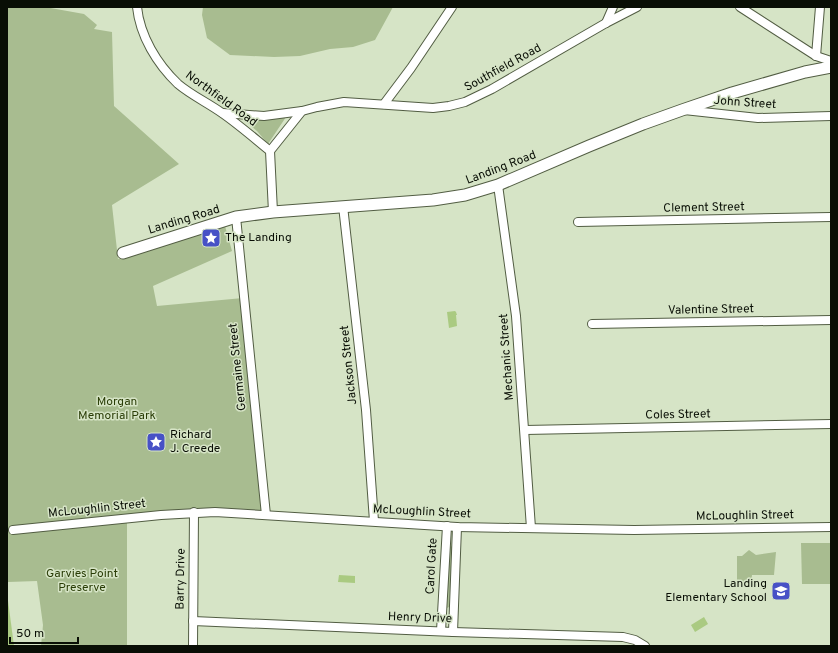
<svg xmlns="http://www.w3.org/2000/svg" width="838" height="653" font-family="Overpass,sans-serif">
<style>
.green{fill:#a8bc90}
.water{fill:#aaca81}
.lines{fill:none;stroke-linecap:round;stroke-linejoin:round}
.street-casing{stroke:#525d43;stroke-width:10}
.secondary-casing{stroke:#525d43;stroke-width:13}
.street{stroke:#fff;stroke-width:8}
.secondary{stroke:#fff;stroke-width:11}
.labels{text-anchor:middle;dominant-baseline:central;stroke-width:3;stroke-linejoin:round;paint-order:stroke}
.street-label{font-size:12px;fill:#090e05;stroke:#d6e4c6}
.poi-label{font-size:12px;fill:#090e05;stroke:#d6e4c6;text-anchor:start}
.park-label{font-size:12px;fill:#2a3d07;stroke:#d6e4c6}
</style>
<rect width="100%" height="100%" fill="#d6e4c6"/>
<g class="green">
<polygon points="7,7 45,7 84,14 97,25 94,29 112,32 114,106 179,164 112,205 118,259 225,226 232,251 153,286 157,306 243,298 265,514 127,519 127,646 41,646 43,625 37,581 8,582"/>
<polygon points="203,7 393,7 375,40 353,47 330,49 300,56 274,57 230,55 207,38 202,15"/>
<polygon points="286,117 268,144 257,131 242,118 265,120"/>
<polygon points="801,543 830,543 831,584 802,584"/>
<polygon points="451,546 452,547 449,607 447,608 449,548"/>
<polygon points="749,550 756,555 776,552 774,575 752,575 751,585 737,585 737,556 742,556"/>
</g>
<g class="water">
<polygon points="455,311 456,312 457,315 456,315 457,326 449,328 447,312"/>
<polygon points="339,575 355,576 355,583 338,582"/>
<polygon points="7,593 14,646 7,646"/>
<polygon points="704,617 708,624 695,632 691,625"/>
</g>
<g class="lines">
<defs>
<g id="street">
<path d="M137 7C140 36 157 64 178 84 191 95 208 103 222 113 238 124 254 138 270 151L273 212"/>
<polyline points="740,7 816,56 831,61"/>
<polyline points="606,23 613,7"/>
<polyline points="816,56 820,7"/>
<polyline points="384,104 411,68 452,7"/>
<polyline points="684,110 758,118 831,116"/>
<polyline points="223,113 264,116 302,111"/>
<polyline points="270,151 302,111 317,107 344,102 433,108 449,106 465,102 492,89 606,23 637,7"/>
<polyline points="498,185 516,316 531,528"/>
<polyline points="343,206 366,410 374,521"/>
<polyline points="236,217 266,515"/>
<polyline points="578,222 831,217"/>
<polyline points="592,324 831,320"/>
<polyline points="525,430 831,424"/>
<polyline points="13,530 161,515 215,512 457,527 634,530 831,527"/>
<polyline points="193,621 453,632 623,637 635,640 645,646"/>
<polyline points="441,631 447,526"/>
<polyline points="453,632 457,527"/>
<polyline points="193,646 194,512"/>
</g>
<polyline id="secondary" points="123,253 236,217 273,212 433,200 465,195 498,185 589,146 643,124 682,110 732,93 805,72 831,67"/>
</defs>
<use href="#street" class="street-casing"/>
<use href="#secondary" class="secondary-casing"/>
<use href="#street" class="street"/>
<use href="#secondary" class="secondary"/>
</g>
<defs>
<symbol id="sight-square" viewBox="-11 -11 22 22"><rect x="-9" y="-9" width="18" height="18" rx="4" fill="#4751c6" stroke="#d6e4c6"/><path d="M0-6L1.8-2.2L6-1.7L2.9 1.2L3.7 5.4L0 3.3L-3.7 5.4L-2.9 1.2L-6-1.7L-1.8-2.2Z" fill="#fff"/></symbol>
<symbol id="school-square" viewBox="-11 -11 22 22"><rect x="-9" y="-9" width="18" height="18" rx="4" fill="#4751c6" stroke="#d6e4c6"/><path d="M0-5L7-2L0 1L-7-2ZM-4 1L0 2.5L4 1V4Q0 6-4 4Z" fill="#fff"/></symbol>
</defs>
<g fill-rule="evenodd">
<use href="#sight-square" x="200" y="227" width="22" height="22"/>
<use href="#sight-square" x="145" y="431" width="22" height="22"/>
<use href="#school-square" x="770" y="580" width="22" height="22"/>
</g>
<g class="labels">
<g class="street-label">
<text transform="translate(503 68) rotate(-29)">Southfield Road</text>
<text transform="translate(221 99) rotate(36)">Northfield Road</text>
<text transform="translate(745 103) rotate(4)">John Street</text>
<text transform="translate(501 168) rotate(-21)">Landing Road</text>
<text transform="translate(704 208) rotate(-1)">Clement Street</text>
<text transform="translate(184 220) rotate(-17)">Landing Road</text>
<text transform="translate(711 310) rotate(-1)">Valentine Street</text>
<text transform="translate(507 357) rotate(-94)">Mechanic Street</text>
<text transform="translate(349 365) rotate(-96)">Jackson Street</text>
<text transform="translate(238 367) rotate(-96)">Germaine Street</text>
<text transform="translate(678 415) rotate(-1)">Coles Street</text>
<text transform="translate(97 509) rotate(-6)">McLoughlin Street</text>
<text transform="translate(422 512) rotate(3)">McLoughlin Street</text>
<text transform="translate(745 516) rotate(-1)">McLoughlin Street</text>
<text transform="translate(432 566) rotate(-87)">Carol Gate</text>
<text transform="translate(181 579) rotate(-89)">Barry Drive</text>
<text transform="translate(420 618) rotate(2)">Henry Drive</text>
</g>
<g class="poi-label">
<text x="225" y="238">The Landing</text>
<text x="170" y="435">Richard<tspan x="170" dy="14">J. Creede</tspan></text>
<text x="767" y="584" text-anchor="end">Landing<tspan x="767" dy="14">Elementary School</tspan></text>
</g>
<g class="park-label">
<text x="117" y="402">Morgan<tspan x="117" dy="14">Memorial Park</tspan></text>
<text x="82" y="574">Garvies Point<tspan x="82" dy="14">Preserve</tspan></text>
</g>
</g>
<rect width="838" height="653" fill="none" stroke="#090e05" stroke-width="16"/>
<path d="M10 637v6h68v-6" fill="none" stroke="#090e05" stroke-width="2"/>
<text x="16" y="637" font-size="12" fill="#090e05" stroke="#d6e4c6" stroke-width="3" paint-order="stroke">50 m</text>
</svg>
